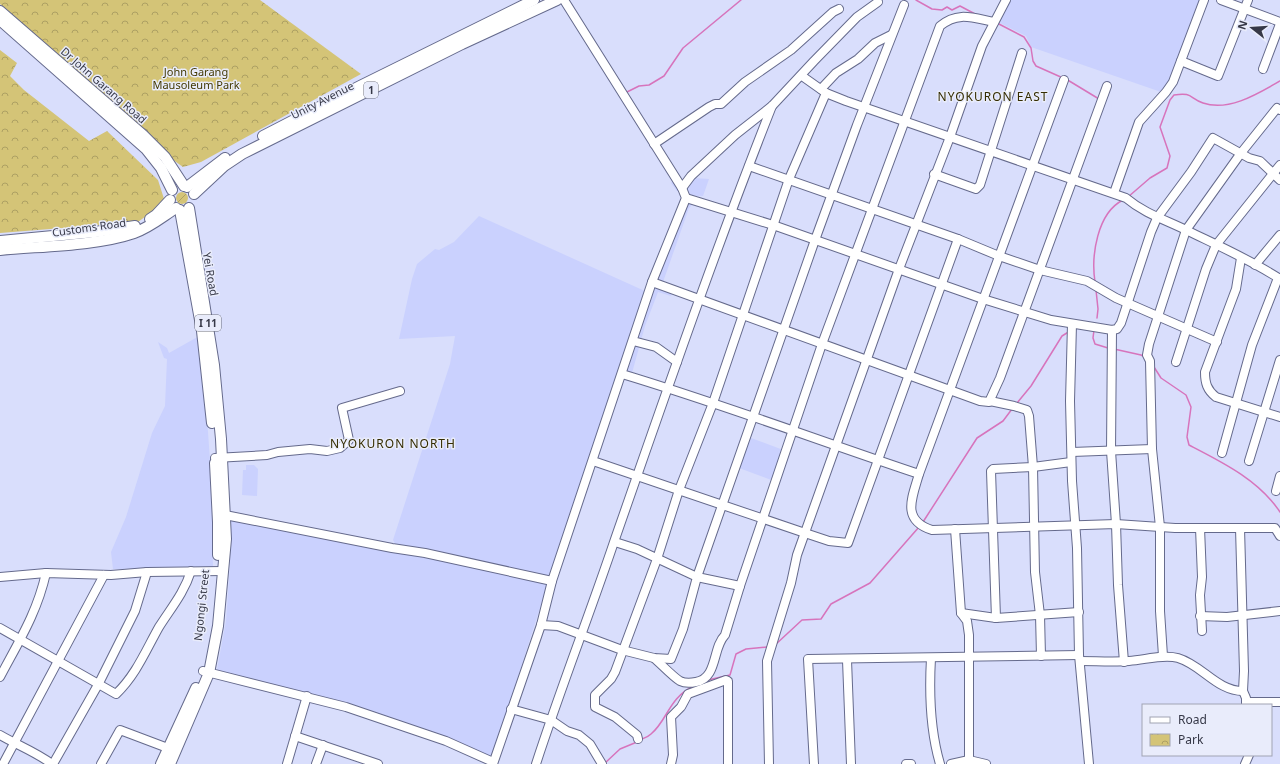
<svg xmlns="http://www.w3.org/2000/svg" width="1280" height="764" font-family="'Noto Sans',sans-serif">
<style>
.built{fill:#cad1fe}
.park{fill:url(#park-crowns)}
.garden{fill:url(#garden-furrows)}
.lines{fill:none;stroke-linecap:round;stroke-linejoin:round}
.stream{stroke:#d774bc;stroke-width:1.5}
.minor-casing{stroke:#656a8c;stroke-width:10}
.major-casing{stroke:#656a8c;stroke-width:12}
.minor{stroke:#fff;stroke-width:8}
.major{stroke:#fff;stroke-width:10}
.labels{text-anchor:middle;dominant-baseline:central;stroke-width:3;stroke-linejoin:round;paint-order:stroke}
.shield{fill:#e9ecfb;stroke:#6c6e7d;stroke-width:1}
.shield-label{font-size:10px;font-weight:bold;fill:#363847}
.park-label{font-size:11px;fill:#423800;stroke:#e9ecfb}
.street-label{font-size:11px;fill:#363847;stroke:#e9ecfb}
.neighbourhood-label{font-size:12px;letter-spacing:1px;fill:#352d01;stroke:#e9ecfb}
</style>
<defs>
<pattern id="park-crowns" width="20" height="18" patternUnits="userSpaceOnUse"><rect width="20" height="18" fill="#d4c477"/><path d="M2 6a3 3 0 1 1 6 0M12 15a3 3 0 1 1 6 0" fill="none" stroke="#ada063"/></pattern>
<pattern id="garden-furrows" width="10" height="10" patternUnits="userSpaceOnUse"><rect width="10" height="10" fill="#d4c477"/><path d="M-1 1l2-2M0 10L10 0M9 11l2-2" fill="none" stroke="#ada063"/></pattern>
</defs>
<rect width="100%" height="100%" fill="#d9defc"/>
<g class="built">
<polygon points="1007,0 1202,0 1172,79 1161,92 1031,47 1026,36 998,22"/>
<polygon points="677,175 683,183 694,178 709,179 703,196 697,196 677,191 671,183"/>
<polygon points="687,204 693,204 689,208 662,285 654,282"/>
<polygon points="479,216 647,292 550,576 545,579 396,545 393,540 450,364 455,336 399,339 412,279 417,264 435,249 439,250 454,242"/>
<polygon points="654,287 672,293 671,296 658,292 645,326 632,373 628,371 629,359"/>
<polygon points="201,335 211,474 213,568 113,569 111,552 126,517 152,433 165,406 167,359 164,358 158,342 167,348 169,353"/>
<polygon points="751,438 786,451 774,481 739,468"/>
<polygon points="246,465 254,465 258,469 257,496 242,495 243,470 246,470"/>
<polygon points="228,518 548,583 492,758 357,706 290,689 216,675 226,621 230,565"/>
</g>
<g class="park">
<polygon points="0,0 260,0 361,74 201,162 183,167 169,157 0,4"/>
<polygon points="0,50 17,63 10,76 24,90 89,141 107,131 158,180 165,202 138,222 0,233"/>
</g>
<circle class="garden" cx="182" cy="198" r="6"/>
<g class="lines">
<g class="stream">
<polyline points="916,0 932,9 942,10 947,7 952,10 960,6 977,15"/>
<polyline points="997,23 1024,37 1031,48 1033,61 1036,66 1063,78"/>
<polyline points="1066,79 1099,99"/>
<polyline points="627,92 639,86 649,85 664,76 683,48 741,0"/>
<path d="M1128 197 1150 178 1167 168 1170 156 1160 127 1170 100 1174 95C1193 92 1189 98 1203 103 1229 112 1259 93 1280 81"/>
<path d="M1095 282C1091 256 1097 213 1123 200"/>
<polyline points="1096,290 1098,309 1097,318"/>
<polyline points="1094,330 1093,338 1095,344 1108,348"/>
<polyline points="1114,349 1141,355 1145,357"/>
<path d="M1154 367 1161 378 1186 395 1191 407 1187 437 1189 445C1222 462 1259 480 1280 512"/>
<polyline points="1017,403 1031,386 1062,336 1070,331"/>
<polyline points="923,522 977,438 1003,421 1012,409"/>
<polyline points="775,645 802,620 821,619 831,604 870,583 919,527"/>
<polyline points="708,680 730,675 736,654 746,649 767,647"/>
<path d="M640 740C644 738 648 737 651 734 668 720 668 698 694 686"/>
<polyline points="605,763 620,749 637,742"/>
</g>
<defs>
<g id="minor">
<polyline points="1221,0 1280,22"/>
<polyline points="1181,61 1218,76 1248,0"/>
<polyline points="1263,69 1280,24"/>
<path d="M802 76 826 93 846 101 1126 198C1145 214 1166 220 1188 231 1219 246 1251 260 1280 279"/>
<path d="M1064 80 919 474C912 498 901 520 932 530L1116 524 1175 528H1275L1280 536"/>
<polyline points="821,89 836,73 858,59 875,43 891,35"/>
<polyline points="654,144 709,107 715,104 721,104 745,82 791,50 833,12 839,9"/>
<polyline points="749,166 958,239 999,256 1040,270 1087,281 1116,298 1217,342"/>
<polyline points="934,174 976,189 980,185 1022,53"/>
<polyline points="682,188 691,176 735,135 772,106 814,61 857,17 878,2"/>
<polyline points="1114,193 1139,122 1166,92 1173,82 1204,0"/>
<polyline points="686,198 773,225 983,299 1051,320 1112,330 1117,329 1121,323 1151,232 1157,218 1191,172 1213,138 1249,158 1260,161 1280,180"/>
<path d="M1241 258 1236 289 1205 372C1205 383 1207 390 1216 397L1280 417"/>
<polyline points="1255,265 1280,235"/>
<polyline points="652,282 980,401 989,402 1000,378 1107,86"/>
<polyline points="1072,324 1070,401 1072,481 1077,548 1079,655 1089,764"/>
<polyline points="1112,330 1111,451 1116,524 1118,585 1124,662"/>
<polyline points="633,341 656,347 677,362"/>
<polyline points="1176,362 1206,269 1216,245 1280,165"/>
<path d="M622 374C722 404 820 441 919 474"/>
<polyline points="990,401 1014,406 1027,410 1029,416 1033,467 1035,572 1040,615 1041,656"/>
<polyline points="1072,452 1152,449"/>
<polyline points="1222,453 1252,345 1278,278"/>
<polyline points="215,458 267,455 278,452 310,449 327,451 340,448 349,440 342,408 400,391"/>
<polyline points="593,461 805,533 829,541 848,543 958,239"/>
<polyline points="1249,461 1280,360"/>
<polyline points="1276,491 1280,476"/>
<polyline points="219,516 225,515 392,548 425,553 552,581"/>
<polyline points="1200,528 1202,577 1200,595 1202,631"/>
<polyline points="1240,528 1244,671 1243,691 1246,698 1246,705"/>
<polyline points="955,529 961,613 967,621 969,635 969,764"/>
<polyline points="0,577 46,573 111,575 147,572 223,571"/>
<polyline points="740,586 697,577 815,240 857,125 904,5"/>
<polyline points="961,613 996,618 1079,612"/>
<polyline points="1200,616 1227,617 1280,611"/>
<polyline points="996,618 991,471 993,469 1033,467 1071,462"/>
<polyline points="541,625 558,626 622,650 654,658 671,659 683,629 697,577 637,549 615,542"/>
<path d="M0 628 116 694C136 675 146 650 159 627 171 608 184 593 191 571"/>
<polyline points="1163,656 1160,611 1160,527 1152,449 1150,361 1147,355 1149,344 1186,230 1241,153 1277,108 1280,110"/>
<path d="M654 658C661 664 673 677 680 681 684 683 691 683 696 682 718 678 712 648 725 635L740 586 822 344 940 26C958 11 973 18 994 22"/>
<path d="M931 658C929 693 930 730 940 764"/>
<polyline points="847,660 851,764"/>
<path d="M1080 661C1096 661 1113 662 1129 661 1145 660 1163 654 1178 658 1202 665 1217 691 1243 691"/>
<polyline points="203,671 346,707 446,741 493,762"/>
<path d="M0 677C19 641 37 613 46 573"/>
<polyline points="1246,702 1280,702"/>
<polyline points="511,709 551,720 567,731 579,735 590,744 602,764"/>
<path d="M0 735C19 746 34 751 52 764"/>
<polyline points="295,736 378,764"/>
<polyline points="638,739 637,735 615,717 595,707 595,695 611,679 615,672 657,559 679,490 713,403 789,179 826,93"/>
<polyline points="3,764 104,575"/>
<polyline points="53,764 99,683 135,611 147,572"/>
<polyline points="101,764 120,730 173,750"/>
<polyline points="287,764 307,696"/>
<polyline points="316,764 323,745"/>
<polyline points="493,764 541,625 552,581 652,282 686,198 682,188 564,0"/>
<path d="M536 764C560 690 589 616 614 542 665 396 715 250 772 106"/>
<polyline points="671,764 673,755 671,717 681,707 688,694 726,680 728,681 728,764"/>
<polyline points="769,764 767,661 791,583 797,555 899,269 950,137 982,46 1006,0"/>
<polyline points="814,764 808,659 1079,655"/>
<polyline points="906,764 911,764"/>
<polyline points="951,764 969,760 986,764"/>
<polyline points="1245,764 1249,755"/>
</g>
<g id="major">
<polyline points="0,11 143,135 165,157 184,186"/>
<polyline points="0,20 146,149 161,168 172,190"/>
<polyline points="263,136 360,86 534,0"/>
<polyline points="187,187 225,158"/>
<polyline points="194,194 224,166 242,154 462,44 557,0"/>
<polyline points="180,210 202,331 212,423"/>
<polyline points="150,219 156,215 170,200"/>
<polyline points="0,241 95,232 135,226"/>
<path d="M0 250C40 246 96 246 134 233 149 228 162 217 176 208"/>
<polyline points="215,463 218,522 218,555"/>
<polyline points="161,764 196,688"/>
<polyline points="170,764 209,673 218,626 226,539 221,439 214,365 189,208"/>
</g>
</defs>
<use href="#minor" class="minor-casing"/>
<use href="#major" class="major-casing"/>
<use href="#minor" class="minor"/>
<use href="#major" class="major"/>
</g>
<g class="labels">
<g class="shield">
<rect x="364" y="82" width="14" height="16" rx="3"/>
<rect x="195" y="315" width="26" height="16" rx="3"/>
</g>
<g class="shield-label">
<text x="371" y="90">1</text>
<text x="208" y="323">I 11</text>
</g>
<g class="park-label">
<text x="196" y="71">John Garang<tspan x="196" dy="13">Mausoleum Park</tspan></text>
</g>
<g class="street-label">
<text transform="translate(104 85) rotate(41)">Dr John Garang Road</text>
<text transform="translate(322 100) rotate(-27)">Unity Avenue</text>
<text transform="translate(89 227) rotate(-8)">Customs Road</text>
<text transform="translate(211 274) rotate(80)">Yei Road</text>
<text transform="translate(201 605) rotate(-84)">Ngongi Street</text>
</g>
<g class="neighbourhood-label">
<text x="993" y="96">NYOKURON EAST</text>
<text x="393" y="443">NYOKURON NORTH</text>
</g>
</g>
<rect x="1142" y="704" width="130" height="52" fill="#e9ecfb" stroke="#a1a4b3"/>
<rect x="1150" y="717" width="20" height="6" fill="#ffffff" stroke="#a1a4b3"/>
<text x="1178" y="724" font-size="12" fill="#363847">Road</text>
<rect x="1150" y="734" width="20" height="12" fill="url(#park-crowns)" stroke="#a1a4b3"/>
<text x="1178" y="744" font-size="12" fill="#363847">Park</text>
<g transform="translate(1252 28) rotate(287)" stroke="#e9ecfb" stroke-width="3" paint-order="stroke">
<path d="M0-3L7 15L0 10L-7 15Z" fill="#363847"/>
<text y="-6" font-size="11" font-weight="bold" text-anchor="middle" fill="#363847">N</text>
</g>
</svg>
